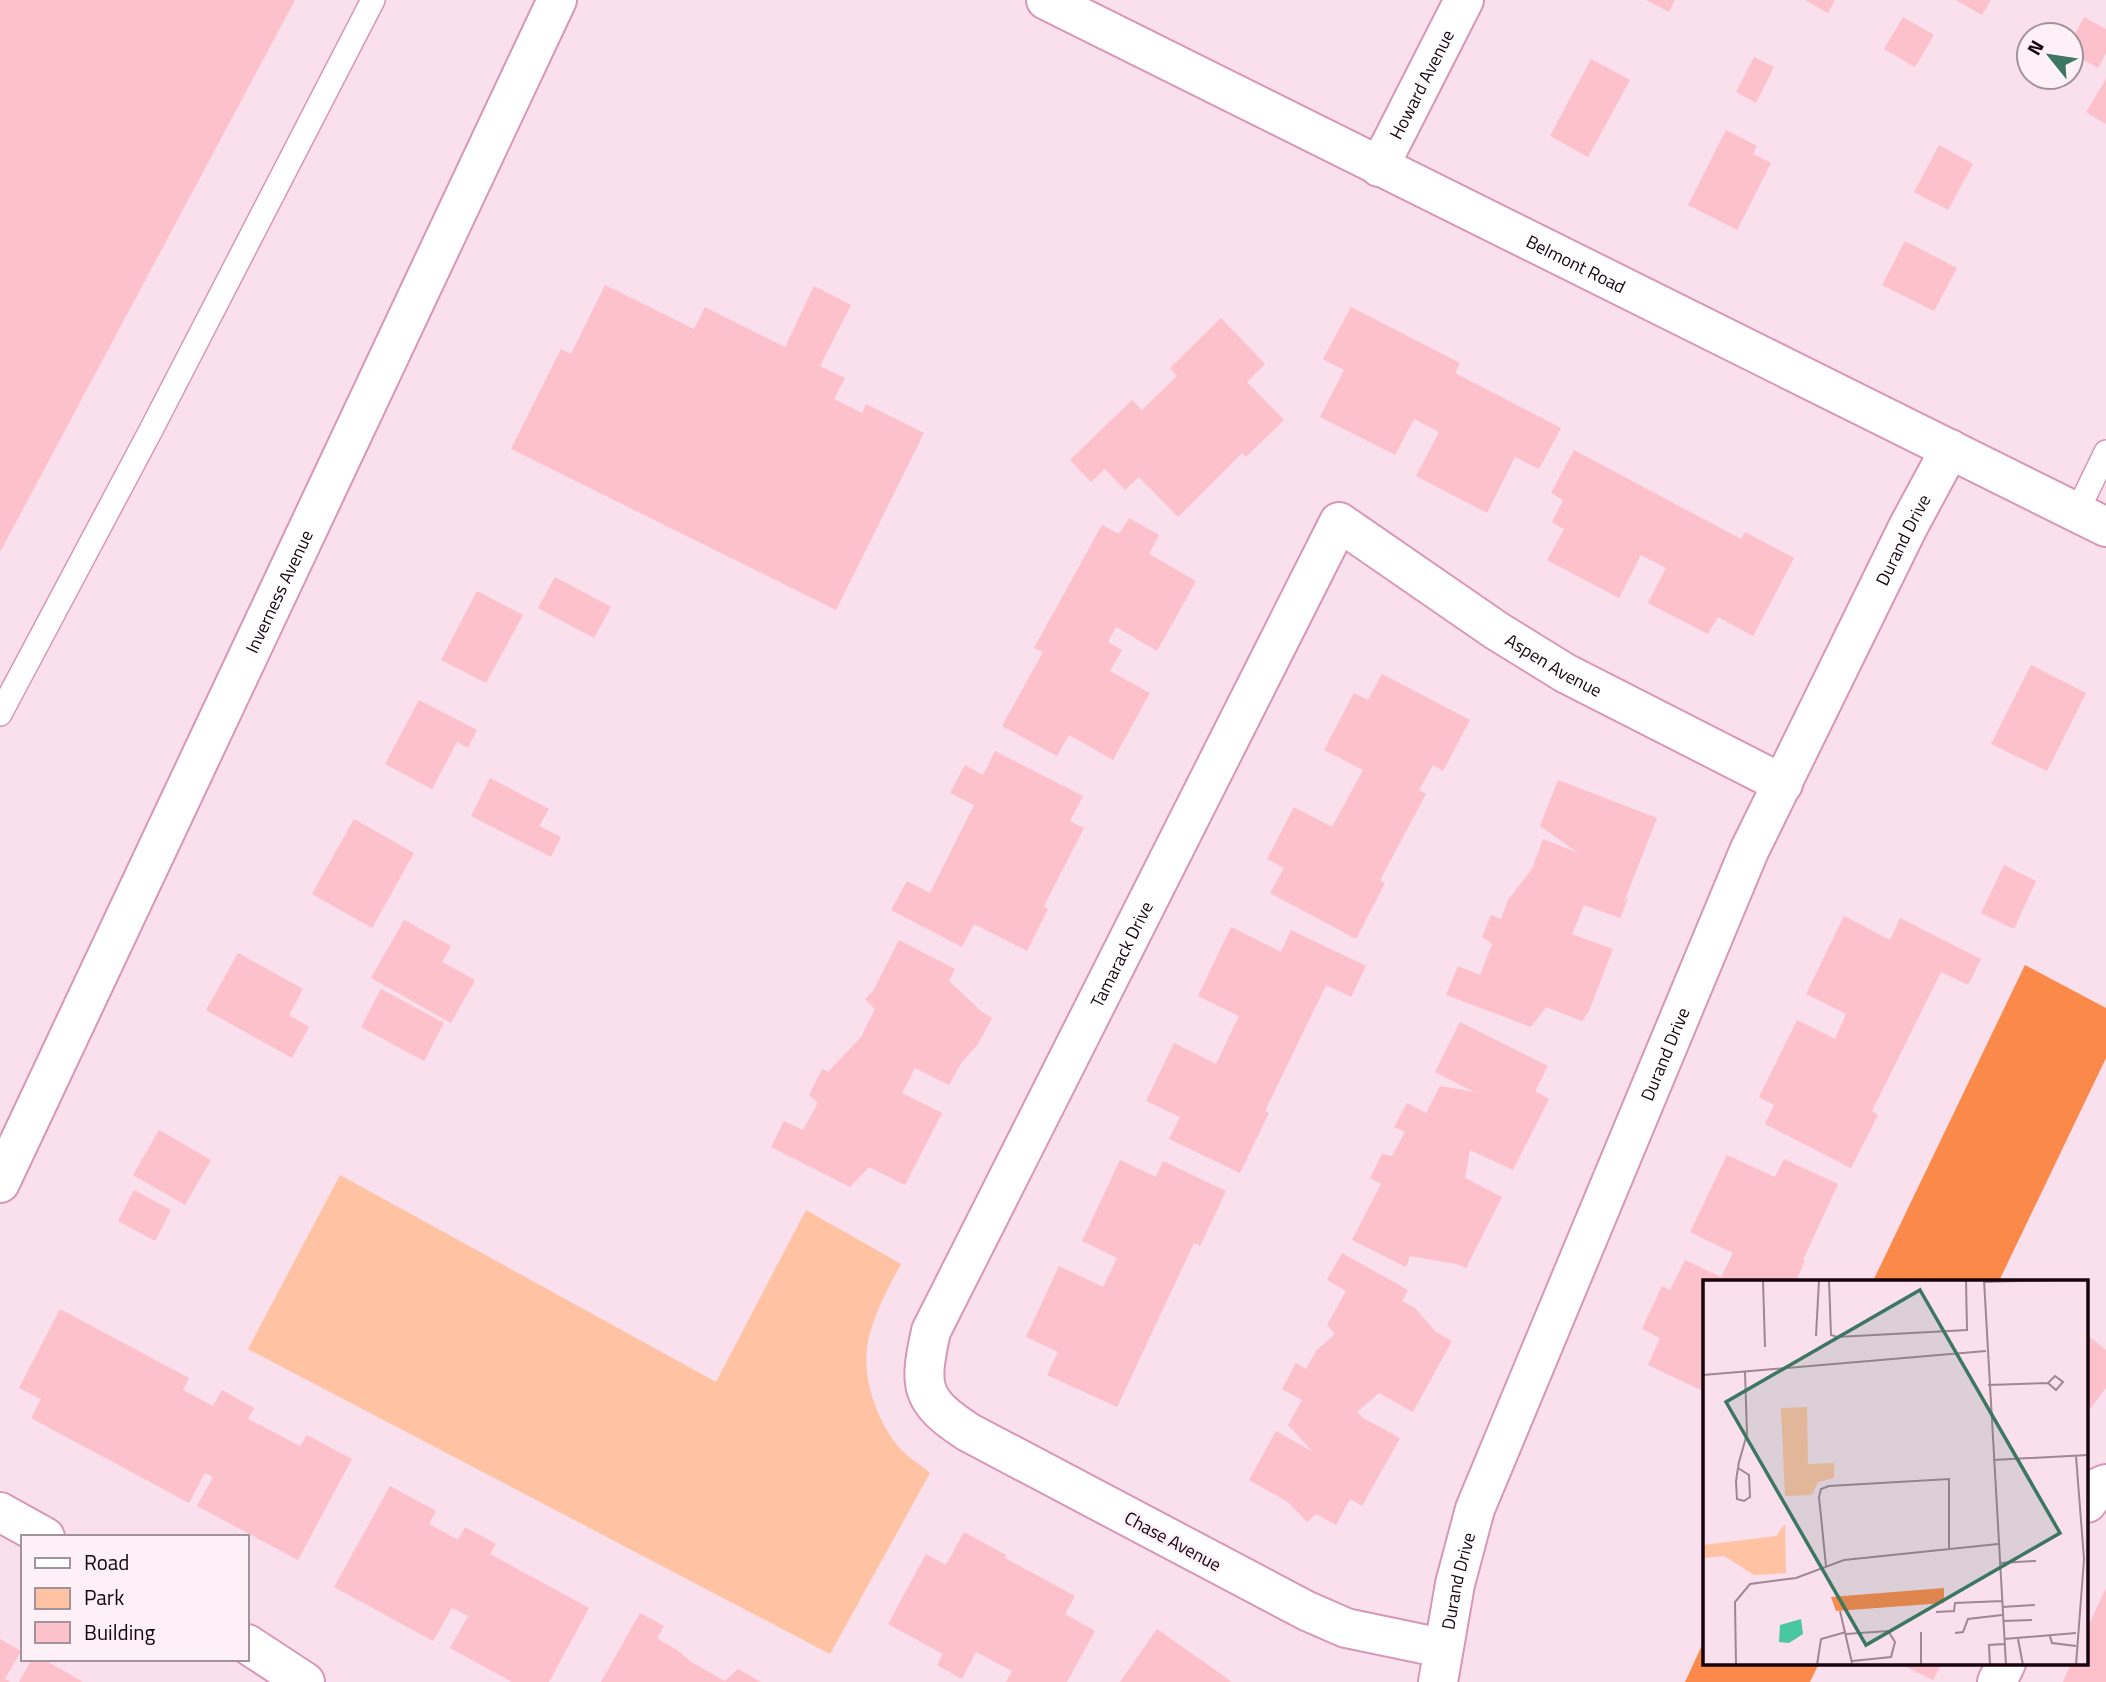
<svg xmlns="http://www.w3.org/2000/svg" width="2106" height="1682" font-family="'Titillium Web',sans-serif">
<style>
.green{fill:#ffc2a3}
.forest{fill:#fb8949}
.building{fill:#fdc1cb}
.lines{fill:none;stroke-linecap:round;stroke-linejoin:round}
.service-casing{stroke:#d797b7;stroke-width:26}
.minor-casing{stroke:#d797b7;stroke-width:42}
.secondary-casing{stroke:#d797b7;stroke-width:42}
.service{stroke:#fff;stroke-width:23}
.minor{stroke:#fff;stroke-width:38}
.secondary{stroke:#fff;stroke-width:38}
.labels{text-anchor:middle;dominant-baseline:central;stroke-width:5;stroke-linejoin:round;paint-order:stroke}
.street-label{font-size:18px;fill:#18040f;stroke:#fef0f7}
.inset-road{fill:none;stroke:#a08794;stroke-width:2}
.view{fill:#3c7762;fill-opacity:0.15;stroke:#3c7762;stroke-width:3.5}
.inset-edge{fill:none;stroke:#18040f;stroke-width:3.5}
</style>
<rect width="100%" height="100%" fill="#fadfec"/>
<path class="green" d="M340 1175 716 1382 806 1210 901 1264C889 1286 877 1308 870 1333 859 1370 874 1415 897 1445 905 1456 920 1464 930 1473L830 1654 248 1349Z"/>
<g class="forest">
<polygon points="2025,965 2106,1008 2106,1058 1999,1281 1873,1281"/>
<polygon points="1705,1639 1705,1663 1819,1663 1810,1682 1685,1682"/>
</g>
<g class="building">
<polygon points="0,0 295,0 0,552"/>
<polygon points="1646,0 1675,0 1669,12"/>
<polygon points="1805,0 1835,0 1828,13"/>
<polygon points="1956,0 1991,0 1982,15"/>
<polygon points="1903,17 1934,35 1915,67 1884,49"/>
<polygon points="2084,17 2106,29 2106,53 2098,68 2071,53 2071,41"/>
<polygon points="1754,57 1774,67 1756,103 1736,92"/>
<polygon points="1591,59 1630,80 1588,157 1550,136"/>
<polygon points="2106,79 2106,124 2086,112"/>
<polygon points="1726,130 1757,146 1753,154 1771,163 1737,230 1688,205"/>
<polygon points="1939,145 1973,164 1948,210 1914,192"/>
<polygon points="1905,241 1957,268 1934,311 1882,285"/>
<polygon points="605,285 694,329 705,307 785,347 814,286 851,305 820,366 845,378 834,399 862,413 866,404 924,433 836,610 511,449 561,349 571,354"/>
<polygon points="1351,307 1460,363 1455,373 1561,428 1539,469 1515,457 1487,513 1416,476 1439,432 1414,419 1395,455 1320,417 1344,370 1323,359"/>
<polygon points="1221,318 1265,364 1247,382 1284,420 1246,457 1242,453 1178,517 1139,477 1125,490 1105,469 1091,482 1070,460 1132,400 1142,410 1177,376 1170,368"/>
<polygon points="1574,450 1741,539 1745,532 1794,558 1753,636 1718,617 1708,634 1648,603 1666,568 1641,555 1619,598 1547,560 1564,529 1552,522 1563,500 1551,493"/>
<polygon points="1129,518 1159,535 1149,554 1196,581 1157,651 1116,627 1108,642 1122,650 1110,671 1150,693 1113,760 1069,735 1057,756 1002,726 1043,652 1034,648 1102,525 1119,534"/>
<polygon points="555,577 611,607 594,638 538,608"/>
<polygon points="477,591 523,615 486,683 441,660"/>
<polygon points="2031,665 2086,693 2047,771 1991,744"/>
<polygon points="1382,674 1470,720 1443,771 1433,765 1419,790 1426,794 1380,880 1385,883 1356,939 1270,893 1284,868 1267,859 1294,807 1332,827 1363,770 1324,750 1354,693 1368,700"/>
<polygon points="419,700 477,730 468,748 457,742 432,789 385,764"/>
<polygon points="995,751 1083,796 1070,821 1084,828 1044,906 1048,909 1027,951 974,924 962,947 891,910 907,881 930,893 974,805 950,793 965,765 983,775"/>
<polygon points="490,778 549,809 539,826 561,837 551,857 471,816"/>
<polygon points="1558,780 1657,818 1624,902 1629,897 1620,918 1584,905 1572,934 1613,949 1589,1011 1582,1021 1546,1007 1531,1027 1446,995 1458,966 1480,975 1492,944 1482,937 1491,915 1501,919 1508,900 1532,869 1543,839 1578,853 1540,826"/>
<polygon points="354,819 414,853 372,928 312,894"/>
<polygon points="2004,865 2036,881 2014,929 1981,913"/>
<polygon points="1844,916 1890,940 1900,918 1981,959 1968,985 1941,972 1872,1111 1878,1115 1851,1168 1765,1124 1774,1105 1759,1097 1797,1020 1835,1039 1846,1014 1806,994"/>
<polygon points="404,920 451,946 442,962 475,980 451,1023 371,978"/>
<polygon points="1231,927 1281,952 1291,930 1366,966 1351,997 1326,985 1265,1111 1269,1113 1240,1173 1169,1139 1180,1117 1146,1101 1174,1043 1216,1064 1239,1016 1198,996"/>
<polygon points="899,940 955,969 949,981 982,1012 992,1018 978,1044 961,1063 949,1085 915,1068 902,1093 942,1113 905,1185 869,1167 850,1187 771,1147 784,1121 803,1130 818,1103 809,1095 822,1069 828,1072 861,1037 875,1009 865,999 873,991"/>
<polygon points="238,953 303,989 289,1015 309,1027 292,1058 206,1010"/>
<polygon points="381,989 444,1023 424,1061 361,1027"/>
<polygon points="1460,1022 1548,1066 1535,1091 1549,1099 1513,1170 1470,1150 1465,1178 1502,1197 1466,1268 1456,1264 1410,1256 1406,1267 1352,1240 1381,1184 1370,1178 1382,1154 1392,1156 1405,1132 1394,1127 1407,1103 1426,1113 1440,1086 1474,1092 1435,1072"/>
<polygon points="159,1130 211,1160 185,1205 133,1175"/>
<polygon points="1727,1155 1775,1177 1784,1159 1838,1184 1803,1260 1805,1261 1796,1281 1705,1281 1705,1392 1648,1365 1660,1338 1642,1329 1662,1286 1670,1290 1685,1260 1721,1277 1733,1253 1690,1232"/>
<polygon points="1120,1160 1156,1177 1163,1161 1226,1191 1200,1246 1194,1243 1117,1407 1047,1375 1058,1352 1026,1337 1059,1266 1103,1287 1117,1258 1082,1241"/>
<polygon points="134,1190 171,1210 155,1241 118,1221"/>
<polygon points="1342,1253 1408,1290 1402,1301 1415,1308 1436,1332 1452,1341 1413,1412 1379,1393 1357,1412 1363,1418 1400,1438 1362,1506 1350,1499 1336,1525 1316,1514 1307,1522 1288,1502 1249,1480 1276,1431 1313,1452 1288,1425 1302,1400 1282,1389 1296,1363 1306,1369 1317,1350 1335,1334 1327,1325 1346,1291 1327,1280"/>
<polygon points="60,1309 189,1378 183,1390 213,1406 222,1390 254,1408 248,1419 300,1446 307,1435 352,1459 298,1560 197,1506 213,1477 205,1473 189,1503 31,1418 41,1399 19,1388"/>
<polygon points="2087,1335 2106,1350 2106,1388 2087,1413"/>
<polygon points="390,1486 436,1511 429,1524 458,1540 465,1527 496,1544 490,1554 589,1608 549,1682 512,1682 450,1648 468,1616 452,1608 433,1641 334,1587"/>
<polygon points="964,1532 1006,1555 1005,1558 1075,1596 1065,1614 1095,1631 1067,1682 1006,1682 1012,1671 976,1652 962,1679 937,1665 943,1654 888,1624 926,1554 946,1565"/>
<polygon points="2106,1588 2106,1682 2063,1682 2071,1663 2087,1663 2087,1629"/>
<polygon points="640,1613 664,1626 657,1638 680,1652 691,1662 725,1681 738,1669 761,1682 601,1682"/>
<polygon points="1157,1629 1232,1682 1120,1682"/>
<polygon points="0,1639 21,1651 5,1679 11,1682 0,1682"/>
<polygon points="32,1659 43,1659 83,1682 19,1682"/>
<polygon points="1898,1663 1942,1663 1933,1680"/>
</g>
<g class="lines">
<defs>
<g id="service">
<polyline points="2077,512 2106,452"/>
<polyline points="0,714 151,430 373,0"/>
</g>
<g id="minor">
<path id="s1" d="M1379 167 1464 0"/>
<path id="s2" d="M0 1183 557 0"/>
<polyline points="2087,1503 2099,1487 2106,1484"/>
<polyline points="0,1512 45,1537"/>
<polyline points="247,1644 305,1682"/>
<path id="s3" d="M1442 1648 1346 1628 1307 1611 968 1432C919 1400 919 1386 931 1331L1339 522 1497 631 1565 673 1783 784"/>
<path id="s4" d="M1438 1682 1455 1584 1475 1509 1749 851 1908 527 1950 449"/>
<polyline points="1997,1682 2006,1663"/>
</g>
<g id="secondary">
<path id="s5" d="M1046 0 2106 527"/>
</g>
</defs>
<use href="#service" class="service-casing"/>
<use href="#minor" class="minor-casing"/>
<use href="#secondary" class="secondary-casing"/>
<use href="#service" class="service"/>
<use href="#minor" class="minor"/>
<use href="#secondary" class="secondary"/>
</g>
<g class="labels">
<g class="street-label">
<text stroke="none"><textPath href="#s1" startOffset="93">Howard Avenue</textPath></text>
<text stroke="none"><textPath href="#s5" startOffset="592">Belmont Road</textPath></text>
<text stroke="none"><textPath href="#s4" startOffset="1237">Durand Drive</textPath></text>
<text stroke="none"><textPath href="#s2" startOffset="654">Inverness Avenue</textPath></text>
<text stroke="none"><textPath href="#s3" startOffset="1808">Aspen Avenue</textPath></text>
<text stroke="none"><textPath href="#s3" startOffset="1066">Tamarack Drive</textPath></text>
<text stroke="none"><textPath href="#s4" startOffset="670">Durand Drive</textPath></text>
<text transform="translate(1173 1541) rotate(28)">Chase Avenue</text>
<text stroke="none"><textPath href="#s4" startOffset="103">Durand Drive</textPath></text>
</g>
</g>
<g transform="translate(1703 1280)">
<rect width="385" height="385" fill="#fadfec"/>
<path d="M104 127 105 184 131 183V198L115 202 109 215 82 216 78 128ZM82 244 83 293 51 295 21 276 0 278V265L73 256Z" fill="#ffc2a3"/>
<path d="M241 308V323L133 331 128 317Z" fill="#fb8949"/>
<path d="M98 339 100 354 86 363 76 362 77 345Z" fill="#49c79e"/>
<path class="inset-road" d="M60 0 62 67M126 0 128 55 134 57 264 50 263 0M281 0 303 385M281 2 350 0M113 56 116 0M0 95 283 71M285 105 345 103 353 110 360 102 352 96 345 103M290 180 385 175M35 188 46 195 47 217 41 221 34 219 33 202 34 194 36 182 44 154 42 92M296 283 333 281M123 286 116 217 118 209 126 206 246 199V268M299 327 332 325M137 331 149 383M233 332 251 331 252 323 299 321M300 341 329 340M218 352V385M252 353 260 352 265 339 299 335M143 354 185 351 192 362 188 377 149 381M347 356 349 363 373 366M301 359 373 353M315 359 320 385M33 385 32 322 47 304 93 298 141 280 295 264M114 385 118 359 143 352M287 385 286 365 301 364M373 385 381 279 373 176"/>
<path class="view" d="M217 10 357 253 163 365 23 122Z"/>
<rect width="385" height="385" class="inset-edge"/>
</g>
<rect x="21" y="1535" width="228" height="126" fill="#fef0f7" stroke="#a2929a" stroke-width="2"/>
<rect x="35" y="1558" width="35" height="10" fill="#ffffff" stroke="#a2929a" stroke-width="2"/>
<text x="84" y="1570" font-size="21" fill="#18040f">Road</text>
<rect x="35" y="1588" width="35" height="21" fill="#ffc2a3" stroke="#a2929a" stroke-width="2"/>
<text x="84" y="1605" font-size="21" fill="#18040f">Park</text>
<rect x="35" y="1622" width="35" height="21" fill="#fdc1cb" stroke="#a2929a" stroke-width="2"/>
<text x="84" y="1640" font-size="21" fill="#18040f">Building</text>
<g transform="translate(2050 56) rotate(300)"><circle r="33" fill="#fef0f7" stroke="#a2929a" stroke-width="2"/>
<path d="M0-5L12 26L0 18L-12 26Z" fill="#3c7762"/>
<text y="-10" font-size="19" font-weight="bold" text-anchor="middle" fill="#18040f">N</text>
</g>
</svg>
